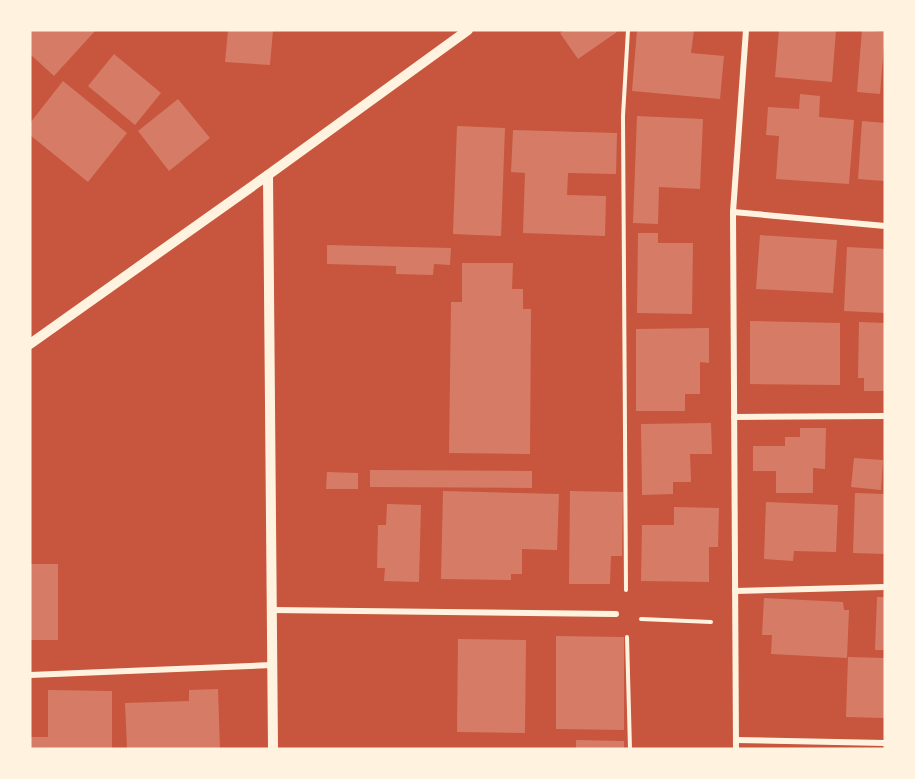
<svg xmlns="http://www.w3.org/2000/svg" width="915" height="779" font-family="'Libre Baskerville',serif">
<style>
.building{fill:#d67c66}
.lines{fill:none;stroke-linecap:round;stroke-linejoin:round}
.path{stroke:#fff3e0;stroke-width:4}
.minor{stroke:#fff3e0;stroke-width:6}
.tertiary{stroke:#fff3e0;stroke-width:10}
</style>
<rect width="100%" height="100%" fill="#c8553d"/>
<g class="building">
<polygon points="30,30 94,30 95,31 54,76 30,54"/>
<polygon points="228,30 273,30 270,65 225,62"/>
<polygon points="565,30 616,30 617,32 578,59 560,33"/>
<polygon points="637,30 694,30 691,53 724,56 720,99 632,91"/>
<polygon points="779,30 836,30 832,82 775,77"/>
<polygon points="862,30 885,32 880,94 857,92"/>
<polygon points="114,54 161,93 135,125 88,86"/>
<polygon points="63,81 127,133 88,182 30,135 30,123"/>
<polygon points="800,94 820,96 819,117 854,120 849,184 776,179 779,136 766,135 768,107 799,109"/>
<polygon points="178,99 210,138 169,171 138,131"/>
<polygon points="637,116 703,119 700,189 659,187 658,224 633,223"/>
<polygon points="862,121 885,123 885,181 858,179"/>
<polygon points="457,126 505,128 501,236 453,234"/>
<polygon points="513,130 617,133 616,174 568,173 567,195 606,196 605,236 523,233 525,173 511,172"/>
<polygon points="638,233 658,233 658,243 693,243 692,314 637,313"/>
<polygon points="760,235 837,240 833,293 756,289"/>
<polygon points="327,245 451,248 450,265 434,264 433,275 396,274 396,266 327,264"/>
<polygon points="847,247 885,249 885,313 844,311"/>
<polygon points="462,263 513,263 512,289 523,289 523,309 531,309 530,454 449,453 451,302 462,302"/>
<polygon points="750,321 840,323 840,385 750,384"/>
<polygon points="859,322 885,323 885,391 864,391 864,378 858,378"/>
<polygon points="709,328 709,363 700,362 700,394 685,394 685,411 636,411 636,329"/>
<polygon points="711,423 712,454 690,454 691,482 673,482 673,494 642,495 641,424"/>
<polygon points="800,428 826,428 825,469 813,468 813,493 776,493 776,471 753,471 753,446 785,446 785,437 800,437"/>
<polygon points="854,458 883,460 881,490 851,487"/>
<polygon points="370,470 532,471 532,488 370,487"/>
<polygon points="327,472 358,473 358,489 326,489"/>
<polygon points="443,491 559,494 557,550 522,549 522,574 511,574 511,580 441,579"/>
<polygon points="570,491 623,492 622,556 611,556 610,584 569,584"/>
<polygon points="855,493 885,494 885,554 853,553"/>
<polygon points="766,502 838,505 836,552 794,551 793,561 764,559"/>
<polygon points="387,504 421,505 419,582 384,581 385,568 377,568 378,525 386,525"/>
<polygon points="674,507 719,508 718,547 709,547 709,582 641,581 642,525 674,525"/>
<rect x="30" y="564" width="28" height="76"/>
<polygon points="877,597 885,597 885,650 875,650"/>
<polygon points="764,598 843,602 844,610 849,610 847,658 771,654 772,635 762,635"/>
<polygon points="556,636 624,637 624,730 556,729"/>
<polygon points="458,639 526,640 525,733 457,732"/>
<polygon points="848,657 885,658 885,718 846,717"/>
<polygon points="218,689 220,749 127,749 125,703 189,701 189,690"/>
<polygon points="48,690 112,691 112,749 31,749 31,737 48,737"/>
<polygon points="576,740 624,741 624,749 576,749"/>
</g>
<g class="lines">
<g class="path">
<polyline points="626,590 623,116 628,30"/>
<polyline points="641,619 711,622"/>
<polyline points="627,637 630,749"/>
</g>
<g class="minor">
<polyline points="733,212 885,226"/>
<polyline points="734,417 885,416"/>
<polyline points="735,591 885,587"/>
<polyline points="272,610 616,614"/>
<polyline points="30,675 272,665"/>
<polyline points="736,740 885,743"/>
<polyline points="736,749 733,212 746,30"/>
</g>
<g class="tertiary">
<polyline points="268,175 273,749"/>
<polyline points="30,344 268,175 468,30"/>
</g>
</g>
<rect width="915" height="779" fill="none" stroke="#fff3e0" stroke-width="63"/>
</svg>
